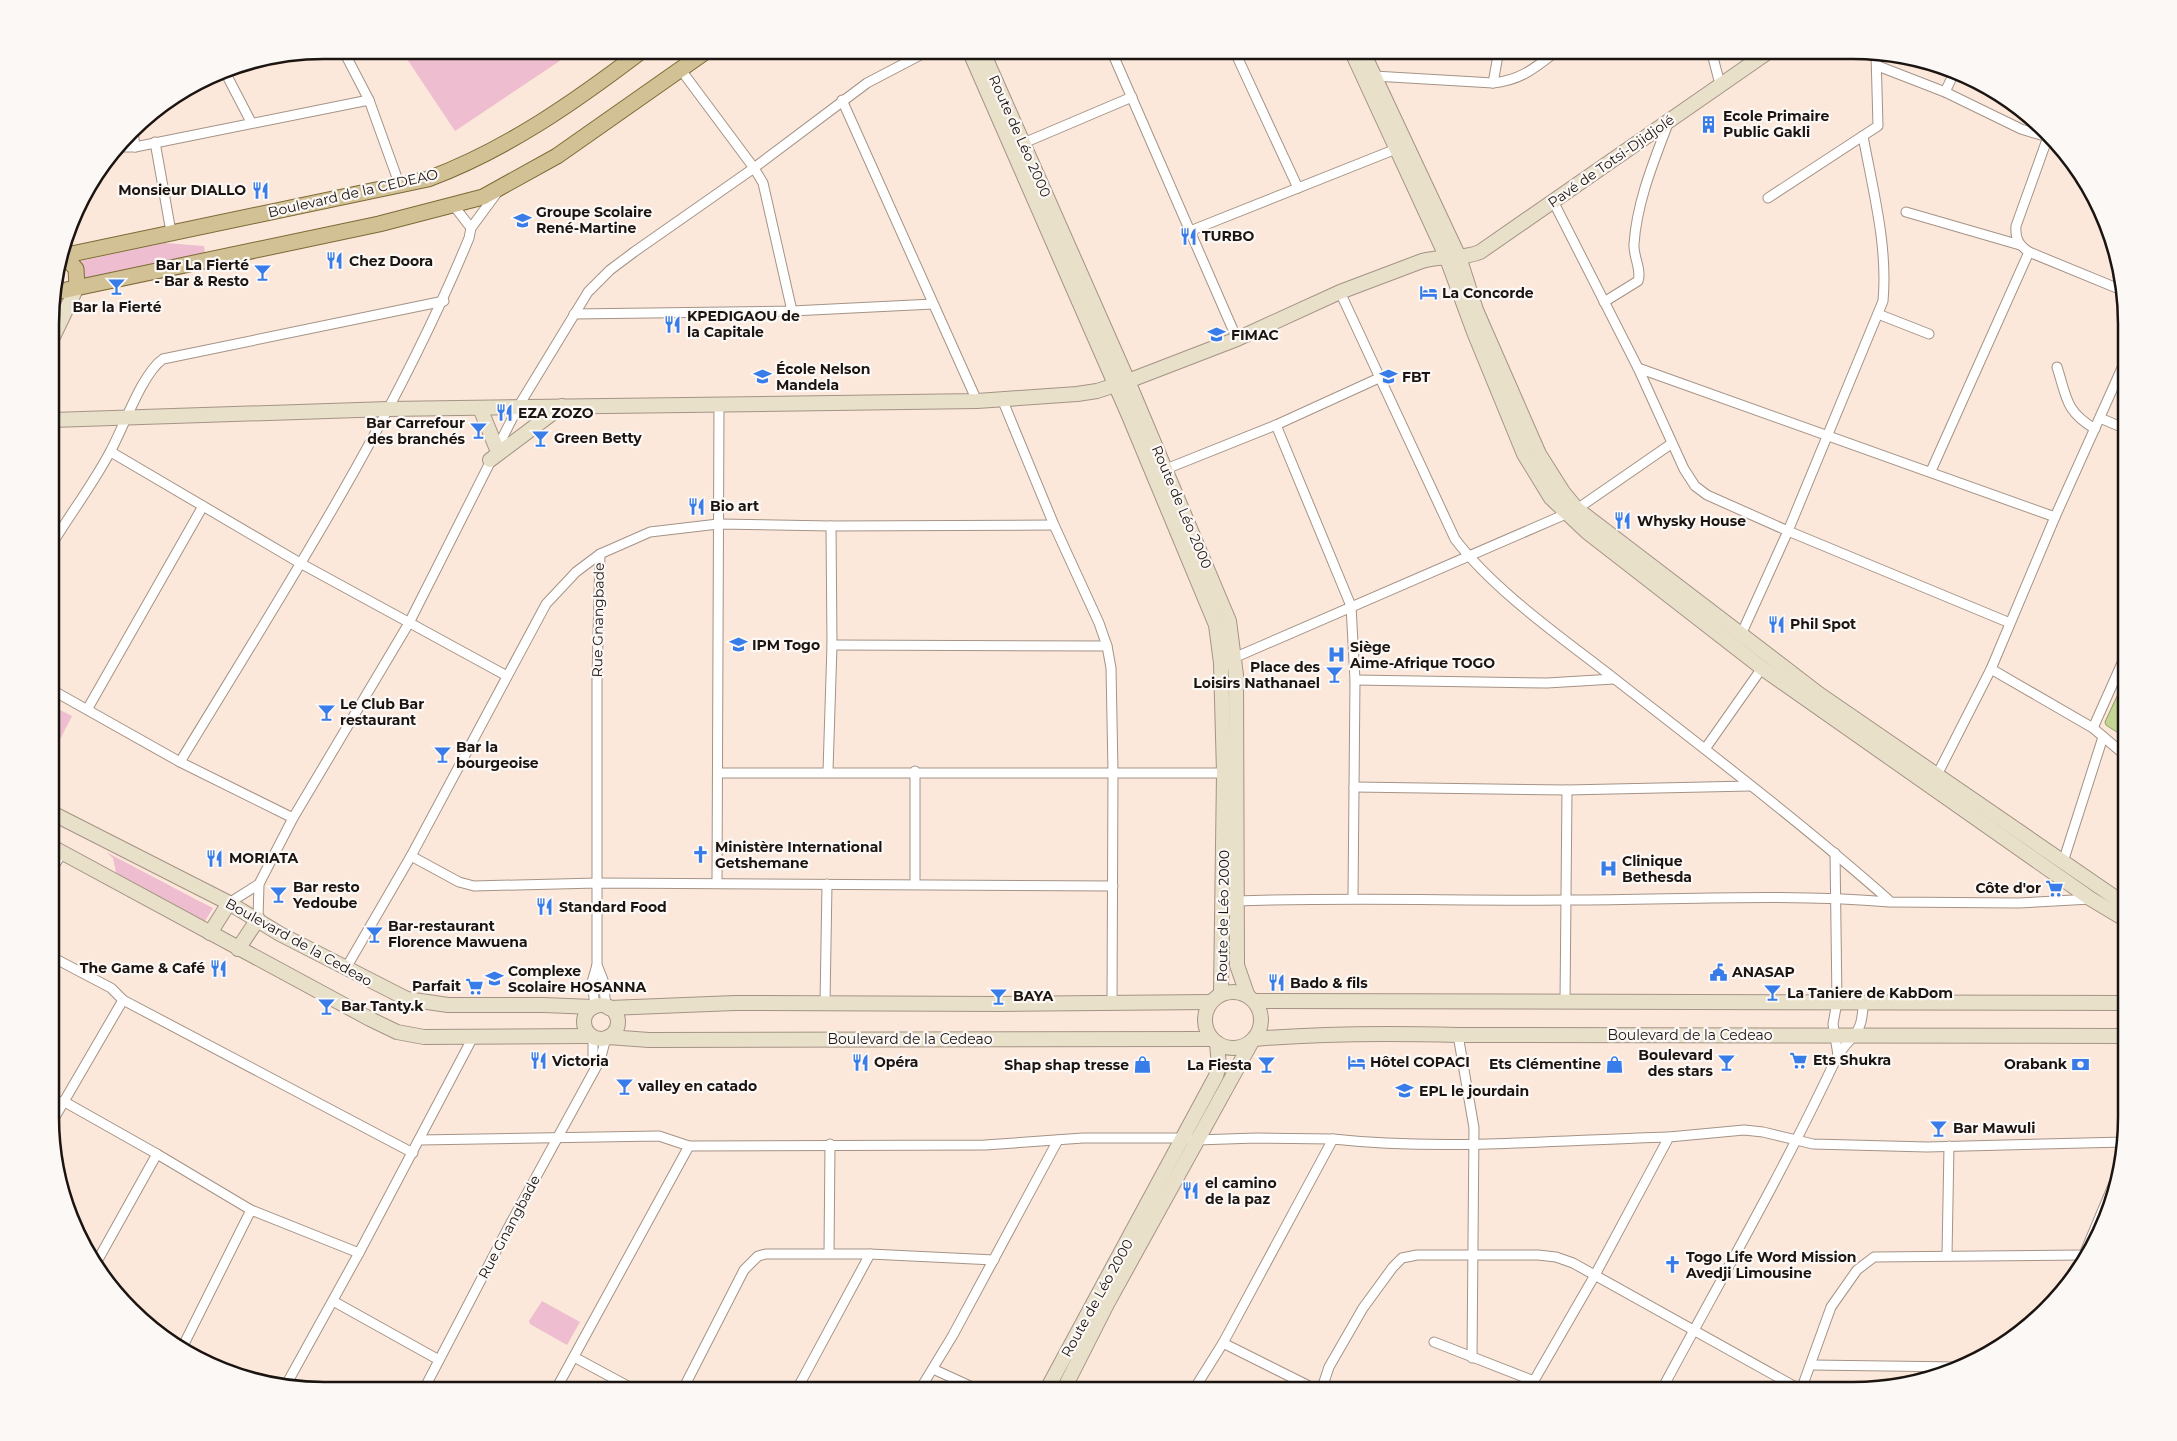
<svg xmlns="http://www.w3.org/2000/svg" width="2177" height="1441" font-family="Montserrat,sans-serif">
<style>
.green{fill:#eebdcf}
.water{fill:#c3d592;stroke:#919b6b}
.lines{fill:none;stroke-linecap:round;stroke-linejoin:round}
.street-casing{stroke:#a49386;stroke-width:11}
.secondary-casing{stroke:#a49386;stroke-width:16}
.primary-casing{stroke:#7e6937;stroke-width:17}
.street{stroke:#fff;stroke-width:9}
.secondary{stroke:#e8e0c9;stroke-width:14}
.primary{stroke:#d1c194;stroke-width:15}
.labels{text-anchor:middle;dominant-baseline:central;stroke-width:4.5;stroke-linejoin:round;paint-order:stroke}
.poi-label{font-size:14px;font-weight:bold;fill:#1b1410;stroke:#fcf8f6;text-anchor:start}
.street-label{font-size:14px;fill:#1b1410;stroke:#fcf8f6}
.rim{fill:none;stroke:#1b1410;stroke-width:2.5}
</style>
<rect width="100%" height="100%" fill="#fbe8da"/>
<g class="green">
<polygon points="401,50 576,50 455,131"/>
<polygon points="165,243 204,246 205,253 85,280 81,261"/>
<polygon points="52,706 72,716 52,755"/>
<polygon points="106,852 199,901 213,908 205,921 116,873 113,858"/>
<polygon points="542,1301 580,1322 567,1345 530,1324 529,1321"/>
</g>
<polygon class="water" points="2126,677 2126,738 2106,725 2105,722"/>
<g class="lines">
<defs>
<g id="street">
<polyline points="343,50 369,100 400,186"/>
<polyline points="1111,50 1237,339"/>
<polyline points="1234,50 1298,188"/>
<polyline points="1711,50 1720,84"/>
<polyline points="1878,66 1945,92 2021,129 2054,139"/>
<polyline points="224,70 251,122"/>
<polyline points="681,70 754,168 763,183 792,311"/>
<path d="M1374 76 1493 83C1522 80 1536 67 1558 50"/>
<polyline points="1493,83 1499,50"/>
<polyline points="1945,92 1955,71"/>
<polyline points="842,100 977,401"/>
<polyline points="133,131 135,147"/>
<path d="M2049 134 2016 226C2015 239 2019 245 2029 252L2124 291"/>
<polyline points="155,142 171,232"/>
<polyline points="1019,145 1132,97"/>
<polyline points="121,147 135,147 369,100"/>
<polyline points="1768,198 1878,126 1876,54"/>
<polyline points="1553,201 1638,368 1684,469 1695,486 1707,495 1788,531 2010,623"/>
<polyline points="454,206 471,228"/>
<polyline points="1906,212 2020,245"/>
<polyline points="1190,231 1396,149"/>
<path d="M1340 292 1455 539C1496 593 1567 641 1620 683 1711 754 1804 825 1891 902L2019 903 2091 899"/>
<path d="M1604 302 1638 281C1642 270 1633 256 1634 244 1637 201 1654 161 1669 121"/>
<polyline points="574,314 792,311 933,304"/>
<polyline points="1878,314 1929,334"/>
<path d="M2057 367C2067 398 2065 411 2095 429"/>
<polyline points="1638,368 2055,517"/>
<polyline points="1002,399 1054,525 1099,623 1107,646 1111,668 1113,771 1112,1003"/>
<polyline points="2100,418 2126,429"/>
<polyline points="1276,425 1351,606 1355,680 1353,898"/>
<polyline points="111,452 300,563 507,676"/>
<polyline points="1166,469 1276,425 1379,378"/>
<polyline points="1931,471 2029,252"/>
<polyline points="1577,509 1671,444"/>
<path d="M52 544C71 513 93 484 110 452 123 429 142 373 163 359L444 301"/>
<path d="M1740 637 1788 531 1883 301C1888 246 1873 191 1863 136"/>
<polyline points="832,645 1107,646"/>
<polyline points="1229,660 1566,514"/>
<polyline points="1991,669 2093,728 2126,756"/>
<polyline points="1355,680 1547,683 1614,679"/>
<polyline points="52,690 180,762 293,818"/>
<polyline points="88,708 203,506"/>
<polyline points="2093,728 2126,654"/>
<polyline points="1705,749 1762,668"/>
<path d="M180 762C283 592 393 423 469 238L471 228 496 194"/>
<polyline points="828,771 832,645 831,526"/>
<polyline points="718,773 1228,773"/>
<polyline points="1937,775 1991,669 2055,517 2126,359"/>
<polyline points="1354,787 1567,790 1750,786"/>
<polyline points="1835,853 1837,1002 1833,1024 1838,1055"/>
<polyline points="411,856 459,882 474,886 597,883 1113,886"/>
<polyline points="2063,862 2103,737"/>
<polyline points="52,869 62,853"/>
<polyline points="717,883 719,403"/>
<polyline points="915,884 915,771"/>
<path d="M1236 901C1347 897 1458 901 1569 900 1676 900 1784 893 1890 902"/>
<polyline points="229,903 259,884"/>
<polyline points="258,919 259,884 293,818 409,623 518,407 588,292 610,270 634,252 754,168 867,83 930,50"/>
<polyline points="52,957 111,988 123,1000 413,1153"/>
<polyline points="597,965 603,980 606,1006"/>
<polyline points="346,968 411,856 546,604 576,572 600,554"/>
<polyline points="1565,1002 1567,790"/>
<polyline points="825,1003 827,884"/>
<polyline points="595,1006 592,982 597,965 597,677 600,554 650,532 718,524 831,526 1054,525"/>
<polyline points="1458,1035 1474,1128 1472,1358"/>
<polyline points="593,1037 593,1058 596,1064"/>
<polyline points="63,1101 157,1154 251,1210 359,1253"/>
<polyline points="52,1122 123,1000"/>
<polyline points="419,1140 659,1136 689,1146 985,1145 1083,1138 1182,1138 1197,1140 1256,1138 1333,1139"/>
<polyline points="829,1253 830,1144"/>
<polyline points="1947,1255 1949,1146"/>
<polyline points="95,1265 157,1154"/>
<polyline points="2075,1276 2120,1169"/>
<polyline points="333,1301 439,1360"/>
<polyline points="1434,1342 1534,1381"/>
<polyline points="181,1350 251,1210"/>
<polyline points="574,1357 637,1391"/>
<polyline points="1812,1365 1959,1367"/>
<polyline points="933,1369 981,1391"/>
<polyline points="1068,1383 1080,1391"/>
<polyline points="286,1385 359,1253 473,1037"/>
<polyline points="1801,1390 1831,1307 1857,1270 1874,1257 2083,1255"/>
<polyline points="423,1391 507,1230 600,1060 606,1038"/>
<polyline points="555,1391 689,1146"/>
<polyline points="682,1391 744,1270 758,1256 766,1254 870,1254 994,1260"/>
<polyline points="796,1391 870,1254"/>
<polyline points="919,1391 953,1335 1058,1140"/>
<polyline points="1193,1391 1223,1343"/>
<path d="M1319 1391 1223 1343 1333 1139C1443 1151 1558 1140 1669 1137"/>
<polyline points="1321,1391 1329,1367 1363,1308 1393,1267 1402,1258 1417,1255 1538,1255 1556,1257 1573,1263 1801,1390"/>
<polyline points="1528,1391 1595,1275 1669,1137 1744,1130 1763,1132 1813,1144 1927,1147 2125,1142"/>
<path d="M1661 1391C1720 1281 1782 1174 1835 1061 1849 1033 1863 1040 1863 1002"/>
</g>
<g id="secondary">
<polyline points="969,50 1129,416 1216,625 1221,663 1224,773 1221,993"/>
<polyline points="982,50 1128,381 1229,621 1236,675 1237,965 1247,994"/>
<polyline points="1351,50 1446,256 1474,332 1524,454 1551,498 1587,532 1762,668 2091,899 2126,920"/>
<polyline points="1362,50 1459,257 1476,310 1539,454 1563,492 1577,509 1819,694 2126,905"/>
<polyline points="52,339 77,287"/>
<polyline points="480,408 496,447"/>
<path d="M52 420 388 409 977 401 1077 394 1097 391 1128 381 1237 339 1340 292 1422 261C1442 255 1461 260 1480 252L1771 50"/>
<polyline points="490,460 562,406"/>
<polyline points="52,813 229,903 280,934 407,999 448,1005 544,1005 593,1007"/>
<polyline points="52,847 370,1019 397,1032 424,1037 591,1036"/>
<polyline points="210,933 229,903"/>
<polyline points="238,949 258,919"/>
<circle cx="1233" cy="1020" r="28"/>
<polyline points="1255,1001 2126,1003"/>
<circle cx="601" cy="1022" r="17"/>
<polyline points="609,1008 735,1003 1000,1004 1211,1002"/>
<polyline points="608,1037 649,1040 1212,1039"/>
<path d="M1254 1039C1323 1033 1390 1033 1458 1035L2126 1036"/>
<polyline points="1046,1391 1216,1076 1219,1066 1217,1043"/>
<polyline points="1063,1391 1107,1304 1251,1043"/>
</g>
<g id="primary">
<path d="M62 256 428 179C508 149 576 101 643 50"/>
<polyline points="65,256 76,269 77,287"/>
<polyline points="52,293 379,224 483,197 557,156 708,50"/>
</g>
</defs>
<use href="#street" class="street-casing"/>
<use href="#secondary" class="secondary-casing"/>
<use href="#primary" class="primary-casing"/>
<use href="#street" class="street"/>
<use href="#secondary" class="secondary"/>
<use href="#primary" class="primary"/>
</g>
<defs>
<symbol id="building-bare" viewBox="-9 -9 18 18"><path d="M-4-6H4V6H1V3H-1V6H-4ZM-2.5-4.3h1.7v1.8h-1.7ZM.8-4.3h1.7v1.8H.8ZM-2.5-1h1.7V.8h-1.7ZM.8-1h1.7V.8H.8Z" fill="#377ce9" stroke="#fcf8f6" stroke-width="2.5" paint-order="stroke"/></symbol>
<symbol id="restaurant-bare" viewBox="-9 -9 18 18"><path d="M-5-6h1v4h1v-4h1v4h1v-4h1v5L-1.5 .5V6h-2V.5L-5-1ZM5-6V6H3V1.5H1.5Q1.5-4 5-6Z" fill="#377ce9" stroke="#fcf8f6" stroke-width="2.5" paint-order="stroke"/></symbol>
<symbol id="school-bare" viewBox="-9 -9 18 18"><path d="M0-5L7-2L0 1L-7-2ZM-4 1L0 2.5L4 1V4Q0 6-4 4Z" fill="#377ce9" stroke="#fcf8f6" stroke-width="2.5" paint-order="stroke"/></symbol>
<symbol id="bar-bare" viewBox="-9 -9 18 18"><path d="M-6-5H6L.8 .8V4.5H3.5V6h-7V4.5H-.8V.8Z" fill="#377ce9" stroke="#fcf8f6" stroke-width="2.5" paint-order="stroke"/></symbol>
<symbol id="hotel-bare" viewBox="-9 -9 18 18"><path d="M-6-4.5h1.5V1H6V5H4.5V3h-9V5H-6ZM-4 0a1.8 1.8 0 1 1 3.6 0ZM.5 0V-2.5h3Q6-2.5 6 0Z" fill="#377ce9" stroke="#fcf8f6" stroke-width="2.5" paint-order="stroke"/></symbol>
<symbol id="university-bare" viewBox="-9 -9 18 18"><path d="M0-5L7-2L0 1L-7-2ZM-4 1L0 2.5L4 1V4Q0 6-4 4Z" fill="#377ce9" stroke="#fcf8f6" stroke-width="2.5" paint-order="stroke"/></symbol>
<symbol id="hospital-bare" viewBox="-9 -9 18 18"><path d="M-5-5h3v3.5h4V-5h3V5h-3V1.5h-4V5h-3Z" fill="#377ce9" stroke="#fcf8f6" stroke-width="2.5" paint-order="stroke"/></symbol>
<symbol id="church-bare" viewBox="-9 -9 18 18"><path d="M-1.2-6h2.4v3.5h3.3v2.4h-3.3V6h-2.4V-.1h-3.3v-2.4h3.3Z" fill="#377ce9" stroke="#fcf8f6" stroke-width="2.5" paint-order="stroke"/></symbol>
<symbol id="supermarket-bare" viewBox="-9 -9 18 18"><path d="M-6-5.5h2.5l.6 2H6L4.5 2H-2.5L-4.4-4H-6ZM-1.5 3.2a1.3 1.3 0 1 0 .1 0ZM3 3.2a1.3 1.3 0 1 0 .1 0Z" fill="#377ce9" stroke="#fcf8f6" stroke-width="2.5" paint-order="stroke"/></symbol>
<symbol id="civic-bare" viewBox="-9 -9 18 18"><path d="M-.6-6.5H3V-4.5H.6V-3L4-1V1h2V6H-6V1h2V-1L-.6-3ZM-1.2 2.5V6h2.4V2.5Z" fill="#377ce9" stroke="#fcf8f6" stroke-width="2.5" paint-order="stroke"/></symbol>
<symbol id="shop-bare" viewBox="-9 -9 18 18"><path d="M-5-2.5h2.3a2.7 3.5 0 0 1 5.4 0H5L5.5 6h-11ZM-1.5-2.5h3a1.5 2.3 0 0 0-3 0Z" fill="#377ce9" stroke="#fcf8f6" stroke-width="2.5" paint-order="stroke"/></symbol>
<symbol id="bank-bare" viewBox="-9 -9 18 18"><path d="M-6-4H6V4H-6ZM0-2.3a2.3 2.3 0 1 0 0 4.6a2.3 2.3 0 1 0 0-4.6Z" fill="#377ce9" stroke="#fcf8f6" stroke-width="2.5" paint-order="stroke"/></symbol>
</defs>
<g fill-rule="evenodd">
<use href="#building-bare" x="1696" y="112" width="25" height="25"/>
<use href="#restaurant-bare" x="248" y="178" width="25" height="25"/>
<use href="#school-bare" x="510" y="208" width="25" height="25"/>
<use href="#restaurant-bare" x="1176" y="224" width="25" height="25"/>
<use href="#restaurant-bare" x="322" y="248" width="25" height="25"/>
<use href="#bar-bare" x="250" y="260" width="25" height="25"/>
<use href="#bar-bare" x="104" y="274" width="25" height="25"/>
<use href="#hotel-bare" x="1416" y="280" width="25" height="25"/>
<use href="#restaurant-bare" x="660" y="312" width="25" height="25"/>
<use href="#university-bare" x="1204" y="322" width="25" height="25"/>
<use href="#school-bare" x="750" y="364" width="25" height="25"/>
<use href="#university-bare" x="1376" y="364" width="25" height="25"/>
<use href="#restaurant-bare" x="492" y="400" width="25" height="25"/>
<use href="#bar-bare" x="466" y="418" width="25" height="25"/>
<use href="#bar-bare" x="528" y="426" width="25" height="25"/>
<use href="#restaurant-bare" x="684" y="494" width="25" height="25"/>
<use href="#restaurant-bare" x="1610" y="508" width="25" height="25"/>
<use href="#restaurant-bare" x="1764" y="612" width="25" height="25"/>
<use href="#university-bare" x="726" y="632" width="25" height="25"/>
<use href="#hospital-bare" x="1324" y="642" width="25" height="25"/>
<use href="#bar-bare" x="1322" y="662" width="25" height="25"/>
<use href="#bar-bare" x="314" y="700" width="25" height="25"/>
<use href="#bar-bare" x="430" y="742" width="25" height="25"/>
<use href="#church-bare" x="688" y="842" width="25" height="25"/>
<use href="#restaurant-bare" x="202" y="846" width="25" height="25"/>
<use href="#hospital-bare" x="1596" y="856" width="25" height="25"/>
<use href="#supermarket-bare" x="2042" y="876" width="25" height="25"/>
<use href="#bar-bare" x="266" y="882" width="25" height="25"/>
<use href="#restaurant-bare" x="532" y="894" width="25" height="25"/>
<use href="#bar-bare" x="362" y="922" width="25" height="25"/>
<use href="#restaurant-bare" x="206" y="956" width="25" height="25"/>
<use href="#civic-bare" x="1706" y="960" width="25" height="25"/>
<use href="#school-bare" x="482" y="966" width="25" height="25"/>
<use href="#restaurant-bare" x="1264" y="970" width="25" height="25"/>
<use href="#supermarket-bare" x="462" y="974" width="25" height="25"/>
<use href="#bar-bare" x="1760" y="980" width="25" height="25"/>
<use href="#bar-bare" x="986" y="984" width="25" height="25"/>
<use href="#bar-bare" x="314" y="994" width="25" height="25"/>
<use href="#supermarket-bare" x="1786" y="1048" width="25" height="25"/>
<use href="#restaurant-bare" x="526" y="1048" width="25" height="25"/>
<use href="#restaurant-bare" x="848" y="1050" width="25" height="25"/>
<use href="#hotel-bare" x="1344" y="1050" width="25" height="25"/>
<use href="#bar-bare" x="1714" y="1050" width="25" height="25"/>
<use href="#shop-bare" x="1602" y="1052" width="25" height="25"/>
<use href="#bank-bare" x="2068" y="1052" width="25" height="25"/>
<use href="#shop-bare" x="1130" y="1052" width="25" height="25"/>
<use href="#bar-bare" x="1254" y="1052" width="25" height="25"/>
<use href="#bar-bare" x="612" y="1074" width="25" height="25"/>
<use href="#school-bare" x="1392" y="1078" width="25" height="25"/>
<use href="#bar-bare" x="1926" y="1116" width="25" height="25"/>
<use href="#restaurant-bare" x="1178" y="1178" width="25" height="25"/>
<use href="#church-bare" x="1660" y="1252" width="25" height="25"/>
</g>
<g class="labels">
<g class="poi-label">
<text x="1723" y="116">Ecole Primaire<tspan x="1723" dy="16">Public Gakli</tspan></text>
<text x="246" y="190" text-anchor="end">Monsieur DIALLO</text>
<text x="536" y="212">Groupe Scolaire<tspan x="536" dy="16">René-Martine</tspan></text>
<text x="1202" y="236">TURBO</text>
<text x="349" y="261">Chez Doora</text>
<text x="249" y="265" text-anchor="end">Bar La Fierté<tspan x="249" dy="16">- Bar &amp; Resto</tspan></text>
<text x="1442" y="293">La Concorde</text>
<text x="117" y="307" text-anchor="middle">Bar la Fierté</text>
<text x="687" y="316">KPEDIGAOU de<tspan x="687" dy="16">la Capitale</tspan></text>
<text x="1231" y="335">FIMAC</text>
<text x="776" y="369">École Nelson<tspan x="776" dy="16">Mandela</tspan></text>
<text x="1402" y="377">FBT</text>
<text x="518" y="413">EZA ZOZO</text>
<text x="465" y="423" text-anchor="end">Bar Carrefour<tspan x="465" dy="16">des branchés</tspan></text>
<text x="554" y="438">Green Betty</text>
<text x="710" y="506">Bio art</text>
<text x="1637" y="521">Whysky House</text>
<text x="1790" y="624">Phil Spot</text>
<text x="752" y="645">IPM Togo</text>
<text x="1350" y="647">Siège<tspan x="1350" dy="16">Aime-Afrique TOGO</tspan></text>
<text x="1320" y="667" text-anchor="end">Place des<tspan x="1320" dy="16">Loisirs Nathanael</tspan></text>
<text x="340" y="704">Le Club Bar<tspan x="340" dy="16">restaurant</tspan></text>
<text x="456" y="747">Bar la<tspan x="456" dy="16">bourgeoise</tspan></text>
<text x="715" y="847">Ministère International<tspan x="715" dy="16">Getshemane</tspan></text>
<text x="229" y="858">MORIATA</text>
<text x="1622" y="861">Clinique<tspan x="1622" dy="16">Bethesda</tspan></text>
<text x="293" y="887">Bar resto<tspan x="293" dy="16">Yedoube</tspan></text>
<text x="2041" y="888" text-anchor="end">Côte d'or</text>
<text x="559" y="907">Standard Food</text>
<text x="388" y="926">Bar-restaurant<tspan x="388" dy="16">Florence Mawuena</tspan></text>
<text x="205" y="968" text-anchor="end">The Game &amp; Café</text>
<text x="508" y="971">Complexe<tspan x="508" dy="16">Scolaire HOSANNA</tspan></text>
<text x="1732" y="972">ANASAP</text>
<text x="1290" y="983">Bado &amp; fils</text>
<text x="461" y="986" text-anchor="end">Parfait</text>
<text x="1787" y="993">La Taniere de KabDom</text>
<text x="1013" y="996">BAYA</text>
<text x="341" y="1006">Bar Tanty.k</text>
<text x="1713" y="1055" text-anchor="end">Boulevard<tspan x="1713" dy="16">des stars</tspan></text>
<text x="1813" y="1060">Ets Shukra</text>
<text x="552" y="1061">Victoria</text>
<text x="874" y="1062">Opéra</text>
<text x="1370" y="1062">Hôtel COPACI</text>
<text x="1601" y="1064" text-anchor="end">Ets Clémentine</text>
<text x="2067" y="1064" text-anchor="end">Orabank</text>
<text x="1129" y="1065" text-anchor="end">Shap shap tresse</text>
<text x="1252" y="1065" text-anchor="end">La Fiesta</text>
<text x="638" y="1086">valley en catado</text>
<text x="1419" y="1091">EPL le jourdain</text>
<text x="1953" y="1128">Bar Mawuli</text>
<text x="1205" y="1183">el camino<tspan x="1205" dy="16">de la paz</tspan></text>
<text x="1686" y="1257">Togo Life Word Mission<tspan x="1686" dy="16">Avedji Limousine</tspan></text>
</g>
<g class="street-label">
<text transform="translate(1020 136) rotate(66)">Route de Léo 2000</text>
<text transform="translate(1611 161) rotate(-35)">Pavé de Totsi-Djidjolé</text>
<text transform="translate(353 193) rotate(-13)">Boulevard de la CEDEAO</text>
<text transform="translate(1182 507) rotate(67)">Route de Léo 2000</text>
<text transform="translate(598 620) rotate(-89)">Rue Gnangbade</text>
<text transform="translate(1223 916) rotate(-89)">Route de Léo 2000</text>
<text transform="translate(299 942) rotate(29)">Boulevard de la Cedeao</text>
<text x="1690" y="1035">Boulevard de la Cedeao</text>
<text x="910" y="1039">Boulevard de la Cedeao</text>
<text transform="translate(509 1227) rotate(-62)">Rue Gnangbade</text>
<text transform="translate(1097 1298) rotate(-61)">Route de Léo 2000</text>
</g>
</g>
<path d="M0 0H2177V1441H0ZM324 59H1853A265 265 0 0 1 2118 324V1117A265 265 0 0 1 1853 1382H324A265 265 0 0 1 59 1117V324A265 265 0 0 1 324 59Z" fill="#fcf8f6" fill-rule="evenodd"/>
<path class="rim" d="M324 59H1853A265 265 0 0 1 2118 324V1117A265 265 0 0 1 1853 1382H324A265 265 0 0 1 59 1117V324A265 265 0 0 1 324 59Z"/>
</svg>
